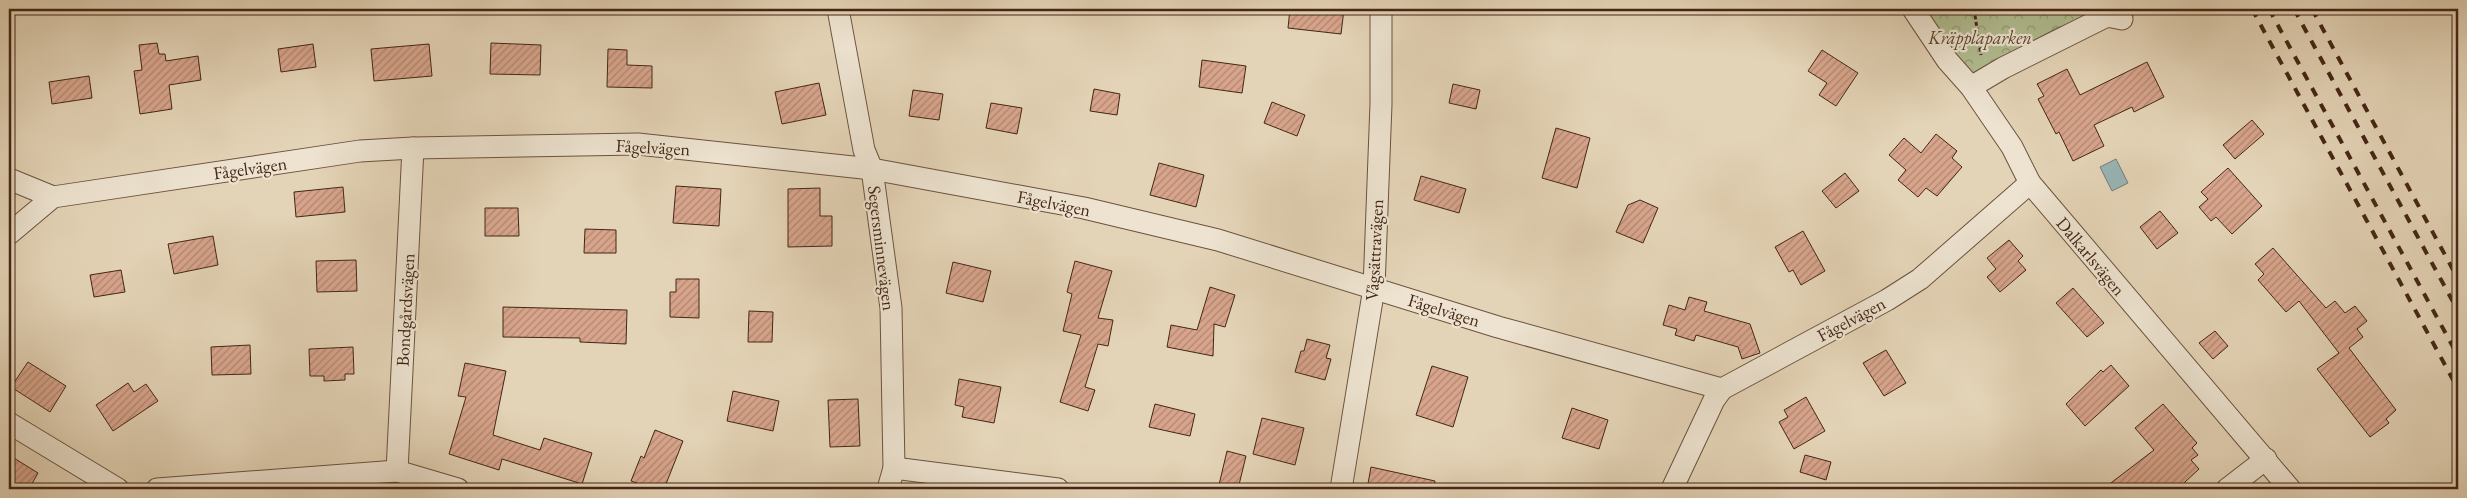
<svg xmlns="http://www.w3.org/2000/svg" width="2467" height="498" font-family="'EB Garamond',serif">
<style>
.park{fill:url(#park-crowns);stroke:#7a7254}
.water{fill:#98b6b7;stroke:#767c77}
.building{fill:url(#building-hatch);stroke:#442616}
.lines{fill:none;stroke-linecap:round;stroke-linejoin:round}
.street-casing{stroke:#6c523e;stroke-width:23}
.path{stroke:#442616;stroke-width:3;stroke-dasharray:4 2.5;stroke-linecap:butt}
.street{stroke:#ede3d0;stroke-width:21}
.rail{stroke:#442616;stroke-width:4;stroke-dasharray:9 9;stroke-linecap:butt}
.labels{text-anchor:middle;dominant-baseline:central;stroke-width:4.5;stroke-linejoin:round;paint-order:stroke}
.park-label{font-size:18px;font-style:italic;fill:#5a442f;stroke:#ede3d0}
.street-label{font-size:18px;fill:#442616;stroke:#ede3d0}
</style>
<defs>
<pattern id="park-crowns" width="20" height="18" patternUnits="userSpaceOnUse" patternTransform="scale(1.25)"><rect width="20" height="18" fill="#b0bd91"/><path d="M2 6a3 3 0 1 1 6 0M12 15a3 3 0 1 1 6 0" fill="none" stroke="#919975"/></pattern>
<pattern id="building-hatch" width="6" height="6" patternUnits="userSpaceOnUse" patternTransform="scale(1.25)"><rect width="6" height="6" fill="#d8a58c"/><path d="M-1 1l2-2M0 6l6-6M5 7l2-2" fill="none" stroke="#b18671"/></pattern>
</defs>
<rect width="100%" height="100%" fill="#e4d4b7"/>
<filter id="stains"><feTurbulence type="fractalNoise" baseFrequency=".004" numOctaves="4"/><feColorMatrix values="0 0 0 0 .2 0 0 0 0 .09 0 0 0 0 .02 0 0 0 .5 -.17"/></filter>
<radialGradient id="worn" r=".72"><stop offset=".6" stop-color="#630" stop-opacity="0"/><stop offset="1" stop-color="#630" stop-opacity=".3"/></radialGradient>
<polygon class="park" points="1925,9 2115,9 2057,28 1969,75"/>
<polygon class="water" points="2116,159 2128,183 2112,191 2100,167"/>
<g class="building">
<polygon points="1290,9 1344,9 1341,34 1288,28"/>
<polygon points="157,43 159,54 165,54 166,61 198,56 201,80 169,85 172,109 140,114 134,71 142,70 139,45"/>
<polygon points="491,43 541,45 540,75 490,74"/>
<polygon points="313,44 316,67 281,72 278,49"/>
<polygon points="429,44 432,76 374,81 371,49"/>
<polygon points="608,49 627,50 627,65 652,66 652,88 607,87"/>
<polygon points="1822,50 1858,73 1836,106 1819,95 1827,83 1808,71"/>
<polygon points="1202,60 1246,66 1242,93 1199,87"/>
<polygon points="2147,62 2164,97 2134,112 2132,107 2094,125 2104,146 2073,161 2059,132 2056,134 2038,99 2044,96 2037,84 2067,69 2080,95"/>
<polygon points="89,76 92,98 52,104 49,82"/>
<polygon points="819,83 826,115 782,124 775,92"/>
<polygon points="1453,84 1480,90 1476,109 1449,103"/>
<polygon points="1094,89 1120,94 1117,115 1090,111"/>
<polygon points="913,90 943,94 939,120 909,116"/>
<polygon points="1272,102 1305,115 1297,136 1264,123"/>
<polygon points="991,103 1022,108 1017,134 986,128"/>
<polygon points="2252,120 2264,134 2235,159 2223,145"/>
<polygon points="1556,128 1590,138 1577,188 1542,178"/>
<polygon points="1936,134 1957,151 1952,158 1962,167 1937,196 1926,188 1918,197 1898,180 1906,170 1889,155 1904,138 1921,153"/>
<polygon points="1159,163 1204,175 1196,207 1150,195"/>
<polygon points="2228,168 2262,206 2232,234 2216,217 2211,221 2199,207 2208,199 2201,192"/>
<polygon points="1845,173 1859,191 1836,208 1822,191"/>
<polygon points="1421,176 1466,189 1459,213 1414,200"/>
<polygon points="676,186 721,189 719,226 673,223"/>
<polygon points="343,187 345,212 296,217 294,192"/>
<polygon points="820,188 820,216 832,216 832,246 788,247 788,189"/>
<polygon points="1640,200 1658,208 1643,243 1616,232 1628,205"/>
<polygon points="485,208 518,208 519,236 485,236"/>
<polygon points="2160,211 2178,233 2157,249 2140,227"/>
<polygon points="585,229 616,230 616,253 584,253"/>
<polygon points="1803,231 1825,271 1801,285 1793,270 1789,272 1775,247"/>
<polygon points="213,236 218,265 174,274 168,244"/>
<polygon points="2009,240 2023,256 2018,261 2026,270 2000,292 1987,277 1996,269 1987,258"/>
<polygon points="2273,248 2326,308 2335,301 2345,313 2355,306 2367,321 2357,329 2363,337 2349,348 2396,410 2386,419 2389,423 2370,437 2317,369 2339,353 2299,301 2286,312 2258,280 2264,274 2255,264"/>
<polygon points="356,260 357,291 317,292 316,261"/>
<polygon points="1075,261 1112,271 1098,318 1113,320 1108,346 1098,344 1085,387 1095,390 1088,411 1060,402 1081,335 1063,331 1072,294 1067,292"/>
<polygon points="953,262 991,271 983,302 946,293"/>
<polygon points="121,270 125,292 94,297 90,275"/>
<polygon points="676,279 699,279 699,318 670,317 670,292 676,292"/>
<polygon points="1210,287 1235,295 1225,327 1214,324 1213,356 1167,347 1171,325 1197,330"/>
<polygon points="2073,288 2104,323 2087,337 2056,303"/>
<polygon points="1689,297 1707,302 1704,311 1750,324 1760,353 1742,359 1738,347 1696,335 1694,341 1675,335 1677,329 1663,325 1669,305 1685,310"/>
<polygon points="503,307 627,310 626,344 580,342 580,338 503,337"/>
<polygon points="749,311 773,312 772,342 748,342"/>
<polygon points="2215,331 2228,346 2213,359 2199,343"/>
<polygon points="1307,339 1330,345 1326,358 1331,359 1325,380 1295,372 1301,351 1304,351"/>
<polygon points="250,345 251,374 212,375 211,347"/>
<polygon points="353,347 354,374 345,374 345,380 324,381 324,376 310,376 309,349"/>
<polygon points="1886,350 1906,383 1884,396 1863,363"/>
<polygon points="28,362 66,386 50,412 11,387"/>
<polygon points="465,363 506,371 493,435 540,450 544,438 592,453 582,484 502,459 499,470 449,454 466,397 458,396"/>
<polygon points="2111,365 2129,386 2085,426 2066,404 2101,370 2103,372"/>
<polygon points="1432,366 1468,377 1453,427 1416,415"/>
<polygon points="959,379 1001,387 994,423 962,417 964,407 955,405"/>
<polygon points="128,383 134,392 146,384 158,401 113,431 96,405"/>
<polygon points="733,391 779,401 773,431 727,421"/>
<polygon points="1806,397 1825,431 1794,449 1779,422 1788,417 1784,410"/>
<polygon points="858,399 860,446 830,447 828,400"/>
<polygon points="1155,404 1195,414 1190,436 1149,427"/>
<polygon points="2163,404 2197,443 2192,448 2198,455 2191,460 2199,469 2185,482 2182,489 2103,489 2154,450 2135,428"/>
<polygon points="1572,408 1608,420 1599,449 1562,438"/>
<polygon points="1262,418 1304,428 1295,465 1253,454"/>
<polygon points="655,430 683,441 664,489 653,489 631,481 641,456 644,458"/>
<polygon points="1227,451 1246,456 1238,489 1218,489"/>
<polygon points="9,455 38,473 29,489 9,489"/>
<polygon points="1805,455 1831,462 1826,480 1800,472"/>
<polygon points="1371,467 1435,481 1434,489 1367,489"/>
</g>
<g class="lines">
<defs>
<g id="street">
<polyline points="838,9 864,150 872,169 891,308 894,468 888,489"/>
<polyline points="1913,9 1947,60 1971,87 2012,147 2030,183 2290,489"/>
<polyline points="1971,87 2003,68 2107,16 2122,19"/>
<polyline points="9,179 53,197"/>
<polyline points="9,234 53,197 360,151 413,148 638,144 872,169 1084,208 1218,240 1498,327 1722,389 1887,300 1920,279 2030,183"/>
<polyline points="9,423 118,489"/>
<polyline points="894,468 1058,489"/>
<polyline points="397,471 413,148"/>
<polyline points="157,489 397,471 458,489"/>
<polyline points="1341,489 1374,288 1381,104 1381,9"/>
<polyline points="1672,489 1714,400 1722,389"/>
<polyline points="2227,489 2266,459"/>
</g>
</defs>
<use href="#street" class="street-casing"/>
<polyline class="path" points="1974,9 1981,55"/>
<use href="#street" class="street"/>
<g class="rail">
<polyline points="2252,9 2458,389"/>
<polyline points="2269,9 2458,356"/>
<polyline points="2294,9 2458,311"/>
<polyline points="2312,9 2458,279"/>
</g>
</g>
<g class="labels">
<g class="park-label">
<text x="1980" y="37">Kräpplaparken</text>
</g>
<g class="street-label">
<text transform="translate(653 147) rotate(3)">Fågelvägen</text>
<text transform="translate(250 168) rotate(-8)">Fågelvägen</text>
<text transform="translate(1054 203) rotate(11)">Fågelvägen</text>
<text transform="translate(882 248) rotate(83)">Segersminnevägen</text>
<text transform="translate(1374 250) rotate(-87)">Vågsättravägen</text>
<text transform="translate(2091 256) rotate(50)">Dalkarlsvägen</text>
<text transform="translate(405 310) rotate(-87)">Bondgårdsvägen</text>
<text transform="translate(1444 310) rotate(17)">Fågelvägen</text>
<text transform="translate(1851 319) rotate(-28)">Fågelvägen</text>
</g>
</g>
<rect width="2467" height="498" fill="none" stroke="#e4d4b7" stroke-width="30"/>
<rect x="10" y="10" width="2447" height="478" fill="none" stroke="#442616" stroke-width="2.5"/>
<rect x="15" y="15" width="2437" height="468" fill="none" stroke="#442616"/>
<rect width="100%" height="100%" filter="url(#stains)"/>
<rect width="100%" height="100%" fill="url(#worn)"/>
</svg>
